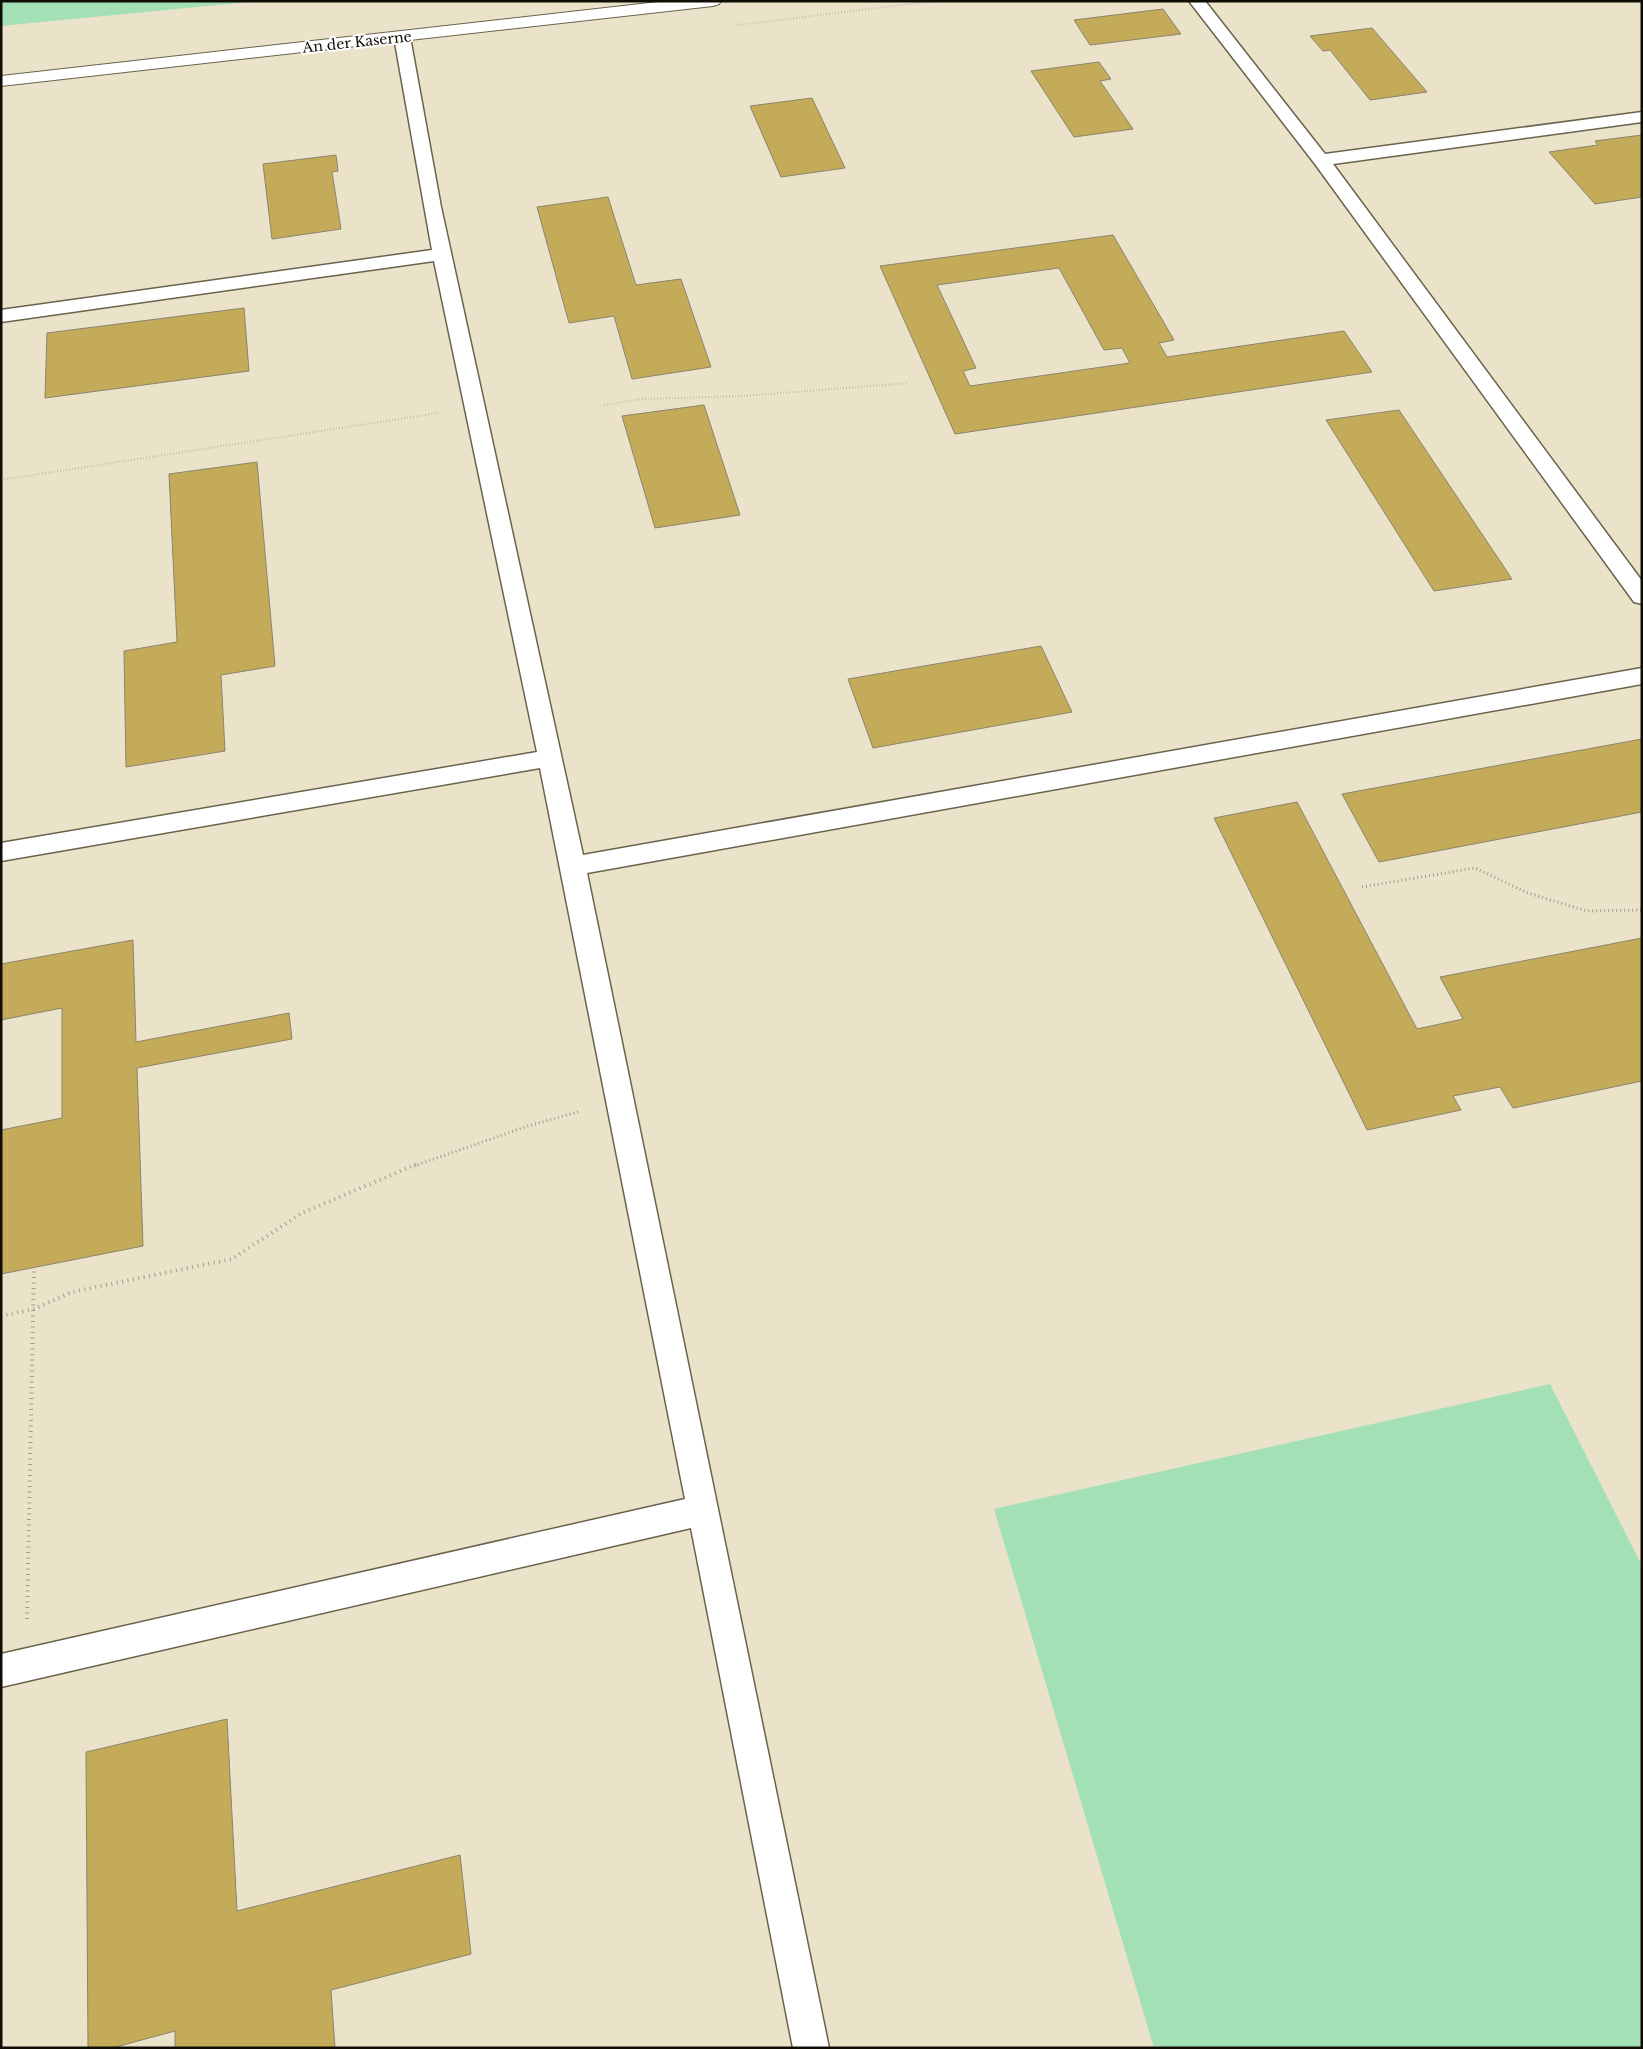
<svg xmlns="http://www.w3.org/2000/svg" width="1643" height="2049" font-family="'Libre Baskerville',serif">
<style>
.green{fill:#a4e0b5}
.building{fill:#c3ab5a;stroke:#8b846d;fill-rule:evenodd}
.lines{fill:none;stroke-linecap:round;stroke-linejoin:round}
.service-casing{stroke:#6a634c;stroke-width:3}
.minor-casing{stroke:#6a634c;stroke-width:2}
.path-far2{stroke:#a39d8a;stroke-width:2;stroke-dasharray:0.5 2.5;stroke-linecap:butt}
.path-far1{stroke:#a39d8a;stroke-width:3;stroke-dasharray:1 3;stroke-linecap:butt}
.path{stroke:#a39d8a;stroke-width:4;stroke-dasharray:1 4.5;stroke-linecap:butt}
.service{fill:#fff;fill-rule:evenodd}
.minor{fill:#fff;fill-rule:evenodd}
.labels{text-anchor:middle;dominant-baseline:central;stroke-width:4;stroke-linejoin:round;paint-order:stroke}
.far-street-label{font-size:14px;fill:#100d05;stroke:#fff}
</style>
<rect width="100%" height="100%" fill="#eae2c9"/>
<g class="green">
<polygon points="1,1 258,1 1,26"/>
<polygon points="1550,1384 1642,1566 1642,2048 1154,2048 994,1509"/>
</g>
<g class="building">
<polygon points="1163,9 1181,34 1090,45 1074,20"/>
<polygon points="1372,28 1427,92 1370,100 1330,50 1323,51 1310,36"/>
<polygon points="1099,62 1111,79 1100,81 1133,129 1074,137 1031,71"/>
<polygon points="812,98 845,168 781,177 750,106"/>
<polygon points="1642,135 1642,197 1595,204 1549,152 1598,145 1595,141"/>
<polygon points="336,155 338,171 332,172 341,229 272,239 263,164"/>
<polygon points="608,197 636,285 681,279 711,367 632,379 614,316 569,323 537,207"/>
<path d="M1113 235 1174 340 1159 343 1167 357 1344 331 1372 372 955 434 880 266ZM1059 268 1104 350 1122 348 1130 363 970 386 963 371 976 368 937 285Z"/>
<polygon points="244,308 249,371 45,398 47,333"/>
<polygon points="704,405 740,515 655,528 622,416"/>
<polygon points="1399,410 1512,579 1434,591 1326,420"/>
<polygon points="257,462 275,666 221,675 225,751 126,767 124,651 177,642 169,474"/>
<polygon points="1041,646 1072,712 873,748 848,679"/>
<polygon points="1642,739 1642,812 1379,862 1342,794"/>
<polygon points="1297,802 1417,1029 1463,1019 1440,977 1642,938 1642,1081 1513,1108 1500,1087 1453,1096 1461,1110 1367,1130 1214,818"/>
<polygon points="133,940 136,1042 289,1013 292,1039 137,1068 143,1246 1,1274 1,1130 62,1118 62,1008 1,1020 1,964"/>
<polygon points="227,1719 237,1911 460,1855 471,1954 331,1990 335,2048 175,2048 175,2031 112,2048 88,2048 86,1752"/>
</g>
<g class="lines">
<defs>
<g id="service">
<polygon points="1189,1 1205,1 1325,154 1642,112 1642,122 1333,164 1642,581 1642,604 1634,602 1315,164"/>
<polygon points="402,32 408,34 410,37 441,207 583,855 1642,668 1642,684 587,873 829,2048 793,2048 691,1528 1,1687 1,1654 685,1499 540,768 1,861 1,843 537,752 434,261 1,322 1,310 432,250 394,37 396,34"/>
</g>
<polygon id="minor" points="667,1 721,1 719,4 713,6 1,86 1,76"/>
</defs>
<use href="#service" class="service-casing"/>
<use href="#minor" class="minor-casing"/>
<g class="path-far2">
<polyline points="737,25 934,1"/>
<polyline points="604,405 641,399 743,396 909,383"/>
<polyline points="1,480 438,413"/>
</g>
<g class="path-far1">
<polyline points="1362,887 1475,868 1528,893 1587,911 1642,910"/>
<polyline points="414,1166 528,1126 581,1111"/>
</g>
<g class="path">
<polyline points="1,1316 34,1309 72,1292 232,1259 302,1213 417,1164"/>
<polyline points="27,1619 34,1267"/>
</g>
<use href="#service" class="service"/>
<use href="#minor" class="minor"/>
</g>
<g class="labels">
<g class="far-street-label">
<text transform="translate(357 42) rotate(-6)">An der Kaserne</text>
</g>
</g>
<rect width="1643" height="2049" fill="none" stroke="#100d05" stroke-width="5"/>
</svg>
